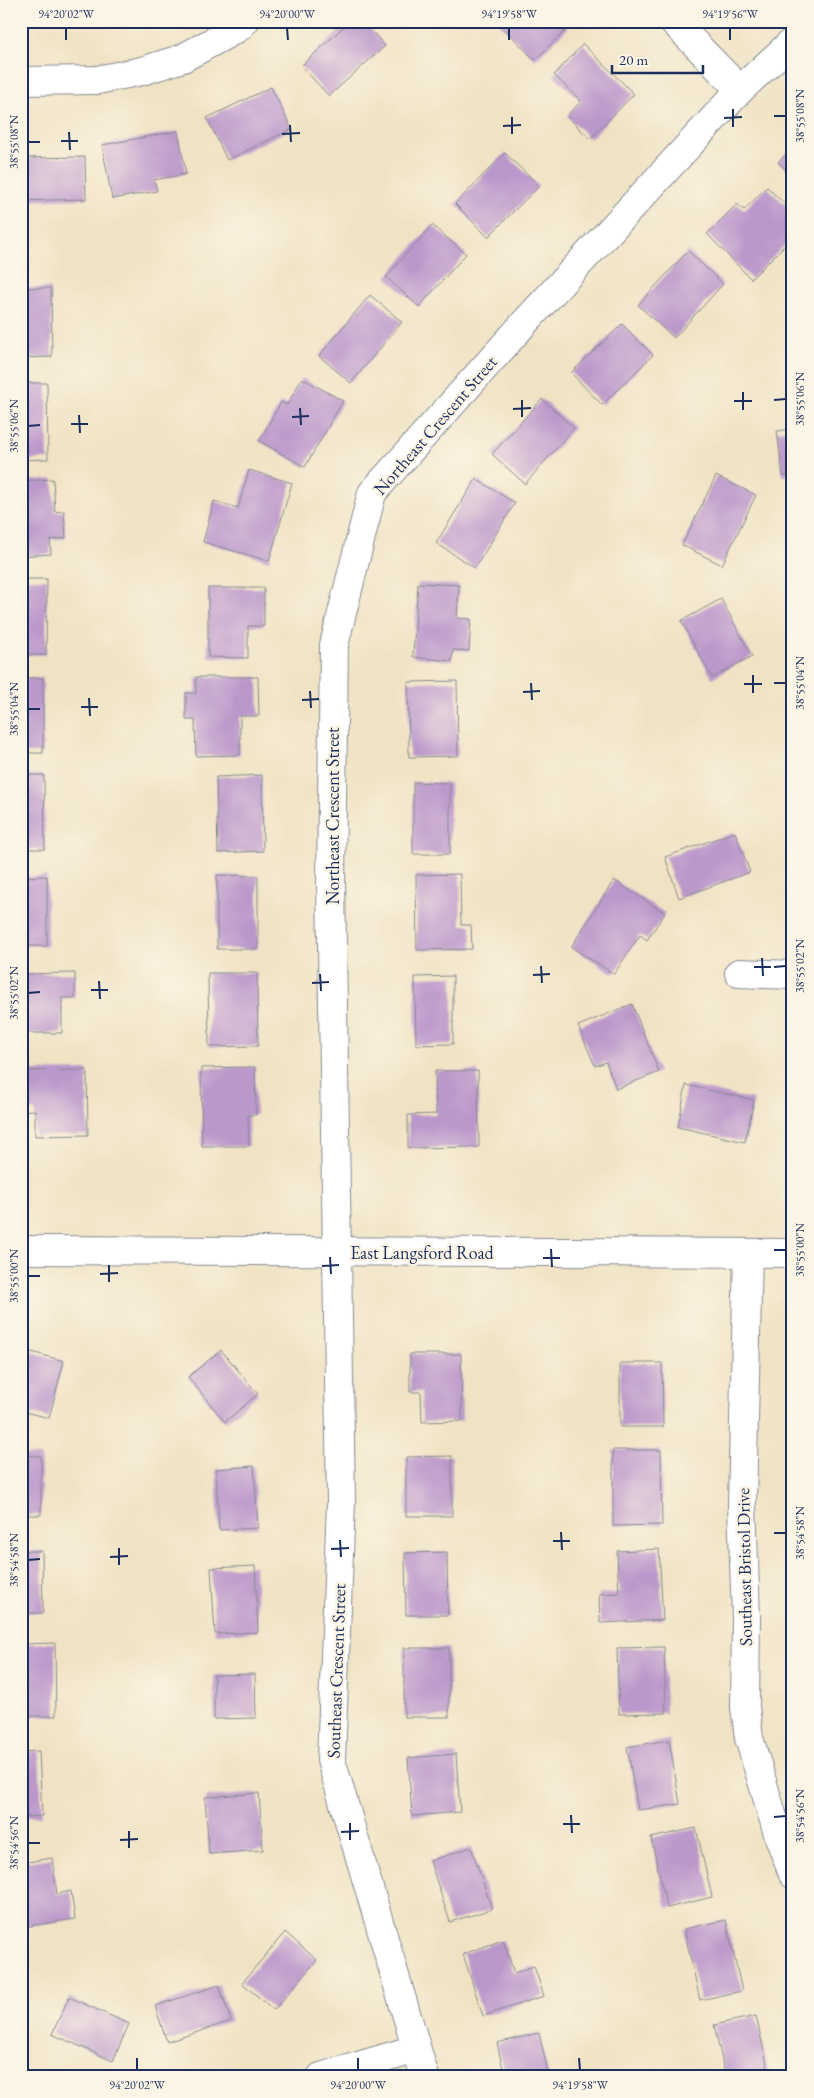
<svg xmlns="http://www.w3.org/2000/svg" width="814" height="2098" font-family="'EB Garamond',serif">
<style>
.building{fill:#bb98cb}
.lines{fill:none;stroke-linecap:round;stroke-linejoin:round}
.minor-casing{stroke:#868991;stroke-width:30}
.minor{stroke:#fff;stroke-width:28}
.ticks{fill:none;stroke:#1b2f5e;stroke-width:2}
.labels{text-anchor:middle;dominant-baseline:central;stroke-width:5;stroke-linejoin:round;paint-order:stroke}
.street-label{font-size:18px;fill:#1b2f5e;stroke:#fcf5e5}
.neatline{fill:none;stroke:#1b2f5e;stroke-width:2}
.ticks-label{font-size:12px;text-anchor:middle;fill:#1b2f5e}
</style>
<rect width="100%" height="100%" fill="#fcf5e5"/>
<filter id="ink" filterUnits="userSpaceOnUse"><feTurbulence type="fractalNoise" baseFrequency=".02" numOctaves="2"/><feDisplacementMap in="SourceGraphic" scale="10" xChannelSelector="R" yChannelSelector="G"/><feConvolveMatrix kernelMatrix="1 2 1 2 8 2 1 2 1" color-interpolation-filters="sRGB"/></filter>
<filter id="wash" filterUnits="userSpaceOnUse"><feTurbulence type="fractalNoise" baseFrequency=".0096" numOctaves="4" result="noise"/><feDisplacementMap in="SourceGraphic" scale="20" xChannelSelector="R" yChannelSelector="G"/><feGaussianBlur stdDeviation="1.12" result="paint"/><feColorMatrix in="noise" values="0 0 0 0 0 0 0 0 0 0 0 0 0 0 0 0 0 1.4 0 .05"/><feComposite in="paint" operator="in"/></filter>
<g filter="url(#wash)">
<rect width="100%" height="100%" fill="#f0e3c4"/>
<g id="blocks">
<g class="building">
<polygon points="350,21 363,21 385,46 329,96 301,66"/>
<polygon points="497,21 562,21 568,28 535,60"/>
<polygon points="583,44 634,94 590,139 567,116 581,101 554,75"/>
<polygon points="271,87 292,129 227,160 207,118"/>
<polygon points="178,131 186,174 154,180 157,191 112,199 102,145"/>
<polygon points="793,147 793,176 778,162"/>
<polygon points="505,153 539,186 488,237 455,204"/>
<polygon points="85,157 86,199 21,201 21,158"/>
<polygon points="767,187 793,212 793,237 751,279 707,234 737,204 744,210"/>
<polygon points="432,225 466,254 419,307 386,277"/>
<polygon points="688,251 723,284 674,338 638,305"/>
<polygon points="21,288 51,288 52,357 21,358"/>
<polygon points="370,295 402,322 351,383 319,356"/>
<polygon points="622,324 653,355 602,405 571,373"/>
<polygon points="302,378 343,401 305,467 259,441 281,402 287,405"/>
<polygon points="21,383 47,383 48,459 21,460"/>
<polygon points="542,399 574,428 525,484 492,454"/>
<polygon points="793,429 793,475 783,476 777,431"/>
<polygon points="249,470 292,483 269,561 203,542 214,501 238,508"/>
<polygon points="716,476 756,495 722,565 682,545"/>
<polygon points="53,479 55,512 64,511 66,538 50,540 51,554 21,556 21,481"/>
<polygon points="476,479 515,503 475,568 436,543"/>
<polygon points="21,579 47,579 46,655 21,655"/>
<polygon points="418,583 459,585 457,618 471,619 469,651 453,650 452,661 413,657"/>
<polygon points="208,588 264,588 264,626 248,626 248,658 208,657"/>
<polygon points="721,599 752,656 712,678 681,621"/>
<polygon points="196,677 258,677 259,716 240,716 240,755 196,756 195,720 186,720 186,693 196,693"/>
<rect x="21" y="678" width="22" height="75"/>
<polygon points="457,681 458,756 409,757 408,682"/>
<polygon points="792,707 793,707 793,731 788,731"/>
<polygon points="21,775 44,775 45,849 21,849"/>
<polygon points="262,775 263,851 218,853 216,777"/>
<polygon points="413,782 450,783 450,854 413,854"/>
<polygon points="735,832 750,872 679,898 665,857"/>
<polygon points="460,874 461,925 471,925 472,949 417,950 416,875"/>
<polygon points="217,875 258,876 258,949 217,949"/>
<polygon points="47,876 47,946 21,946 21,877"/>
<polygon points="614,880 665,913 647,940 640,935 614,974 571,947"/>
<polygon points="75,973 75,998 62,998 62,1033 21,1033 21,974"/>
<polygon points="208,973 257,973 258,1046 209,1047"/>
<polygon points="453,976 453,1044 416,1045 415,977"/>
<polygon points="632,1004 659,1072 616,1089 606,1062 595,1066 578,1026"/>
<polygon points="255,1067 256,1115 248,1115 249,1146 202,1146 201,1068"/>
<polygon points="87,1070 88,1135 35,1136 35,1110 21,1111 21,1071"/>
<polygon points="435,1071 478,1071 479,1147 408,1148 408,1115 436,1114"/>
<polygon points="686,1085 754,1100 745,1142 678,1127"/>
<polygon points="21,1349 64,1361 49,1418 21,1411"/>
<polygon points="221,1350 258,1394 225,1422 188,1377"/>
<polygon points="410,1354 461,1354 462,1421 422,1422 421,1392 410,1392"/>
<polygon points="620,1363 662,1363 663,1427 620,1427"/>
<polygon points="613,1450 661,1450 662,1525 613,1526"/>
<polygon points="21,1455 41,1456 41,1515 21,1515"/>
<polygon points="452,1456 452,1516 406,1516 406,1457"/>
<polygon points="254,1466 258,1528 219,1530 216,1469"/>
<polygon points="659,1549 663,1620 600,1623 599,1594 619,1593 617,1551"/>
<polygon points="21,1551 42,1551 43,1613 21,1613"/>
<polygon points="447,1552 448,1615 406,1615 405,1553"/>
<polygon points="255,1566 258,1632 215,1634 211,1568"/>
<polygon points="55,1643 56,1716 21,1716 21,1644"/>
<polygon points="664,1647 666,1713 619,1714 617,1648"/>
<rect x="404" y="1648" width="45" height="69"/>
<polygon points="255,1674 256,1718 214,1719 214,1675"/>
<polygon points="669,1740 680,1804 638,1810 627,1747"/>
<polygon points="39,1751 42,1816 21,1817 21,1752"/>
<polygon points="456,1754 460,1812 412,1816 408,1758"/>
<polygon points="259,1793 263,1850 209,1854 205,1797"/>
<polygon points="696,1828 712,1897 667,1908 651,1838"/>
<polygon points="471,1847 492,1909 450,1922 430,1861"/>
<polygon points="52,1858 57,1894 71,1891 75,1919 23,1927 21,1863"/>
<polygon points="726,1920 742,1991 700,2000 684,1929"/>
<polygon points="285,1932 317,1960 274,2010 242,1983"/>
<polygon points="503,1940 514,1973 534,1966 544,1996 483,2016 463,1954"/>
<polygon points="219,1985 231,2021 167,2042 155,2006"/>
<polygon points="69,1997 129,2024 113,2061 52,2034"/>
<polygon points="756,2016 770,2077 726,2077 714,2025"/>
<polygon points="539,2033 549,2077 505,2077 497,2043"/>
</g>
</g>
</g>
<g filter="url(#ink)">
<use href="#blocks" fill-opacity="0" stroke="#868991" stroke-width="1"/>
<g class="lines">
<defs>
<g id="minor">
<polyline points="673,21 740,90"/>
<polyline points="21,81 97,80 142,71 183,58 238,28 245,21"/>
<polyline points="739,973 793,975"/>
<polyline points="21,1250 793,1253"/>
<polyline points="748,1253 742,1504 746,1618 745,1707 749,1738 779,1837 793,1874"/>
<polyline points="321,2077 416,2049"/>
<polyline points="425,2077 331,1760 341,1502 331,883 334,645 372,493 528,319 740,90 793,41"/>
</g>
</defs>
<use href="#minor" class="minor-casing"/>
<use href="#minor" class="minor"/>
</g>
</g>
<path class="ticks" d="M66 28V40M287 28 288 40M509 28V40M730 28V40M733 109V127M774 116H786M512 117V134M724 118 742 117M290 125 291 142M503 126 521 125M69 132 70 150M282 134 300 133M61 141H78M28 142H40M743 392V410M522 400V417M774 400 786 399M734 401H752M300 408 301 425M513 409 531 408M79 415 80 433M292 417 309 416M71 424H88M28 426 40 425M753 675V693M531 683 532 700M774 683H786M744 684H762M310 691 311 708M523 692 540 691M89 698 90 716M302 700 319 699M81 707H98M28 709H40M762 958 763 976M541 966 542 983M754 967H771M774 967 786 966M320 974 321 991M533 975 550 974M99 981 100 999M312 983 329 982M91 990H108M28 993 40 992M551 1249 552 1267M774 1250H786M330 1257 331 1274M543 1258H560M109 1265V1282M322 1266 339 1265M100 1274 118 1273M28 1276H40M561 1532 562 1550M774 1533H786M340 1540 341 1557M553 1541H570M119 1548V1565M331 1549 349 1548M110 1557 128 1556M28 1560 40 1559M571 1815 572 1833M774 1817 786 1816M350 1823V1840M563 1824H580M129 1831V1848M341 1832 359 1831M120 1840 138 1839M28 1843H40M137 2058V2070M358 2058V2070M579 2058 580 2070"/>
<g class="labels">
<g class="street-label">
<text transform="translate(435 425) rotate(-49)">Northeast Crescent Street</text>
<text transform="translate(332 816) rotate(-90)">Northeast Crescent Street</text>
<text x="422" y="1252">East Langsford Road</text>
<text transform="translate(744 1567) rotate(-91)">Southeast Bristol Drive</text>
<text transform="translate(336 1671) rotate(-88)">Southeast Crescent Street</text>
</g>
</g>
<rect width="814" height="2098" fill="none" stroke="#fcf5e5" stroke-width="55"/>
<path d="M612 65v8h91v-8" fill="none" stroke="#1b2f5e" stroke-width="2.5"/>
<text x="619" y="65" font-size="15" fill="#1b2f5e" stroke="#fcf5e5" stroke-width="4" paint-order="stroke">20 m</text>
<rect x="28" y="28" width="758" height="2042" class="neatline"/>
<g class="ticks-label">
<text x="66" y="18">94°20'02"W</text>
<text x="287" y="18">94°20'00"W</text>
<text x="509" y="18">94°19'58"W</text>
<text x="730" y="18">94°19'56"W</text>
<text transform="translate(800 116) rotate(-90)" y="4">38°55'08"N</text>
<text transform="translate(14 142) rotate(-90)" y="4">38°55'08"N</text>
<text transform="translate(800 399) rotate(-90)" y="4">38°55'06"N</text>
<text transform="translate(14 426) rotate(-90)" y="4">38°55'06"N</text>
<text transform="translate(800 683) rotate(-90)" y="4">38°55'04"N</text>
<text transform="translate(14 709) rotate(-90)" y="4">38°55'04"N</text>
<text transform="translate(800 966) rotate(-90)" y="4">38°55'02"N</text>
<text transform="translate(14 993) rotate(-90)" y="4">38°55'02"N</text>
<text transform="translate(800 1250) rotate(-90)" y="4">38°55'00"N</text>
<text transform="translate(14 1276) rotate(-90)" y="4">38°55'00"N</text>
<text transform="translate(800 1533) rotate(-90)" y="4">38°54'58"N</text>
<text transform="translate(14 1560) rotate(-90)" y="4">38°54'58"N</text>
<text transform="translate(800 1816) rotate(-90)" y="4">38°54'56"N</text>
<text transform="translate(14 1843) rotate(-90)" y="4">38°54'56"N</text>
<text x="137" y="2089">94°20'02"W</text>
<text x="358" y="2089">94°20'00"W</text>
<text x="580" y="2089">94°19'58"W</text>
</g>
</svg>
